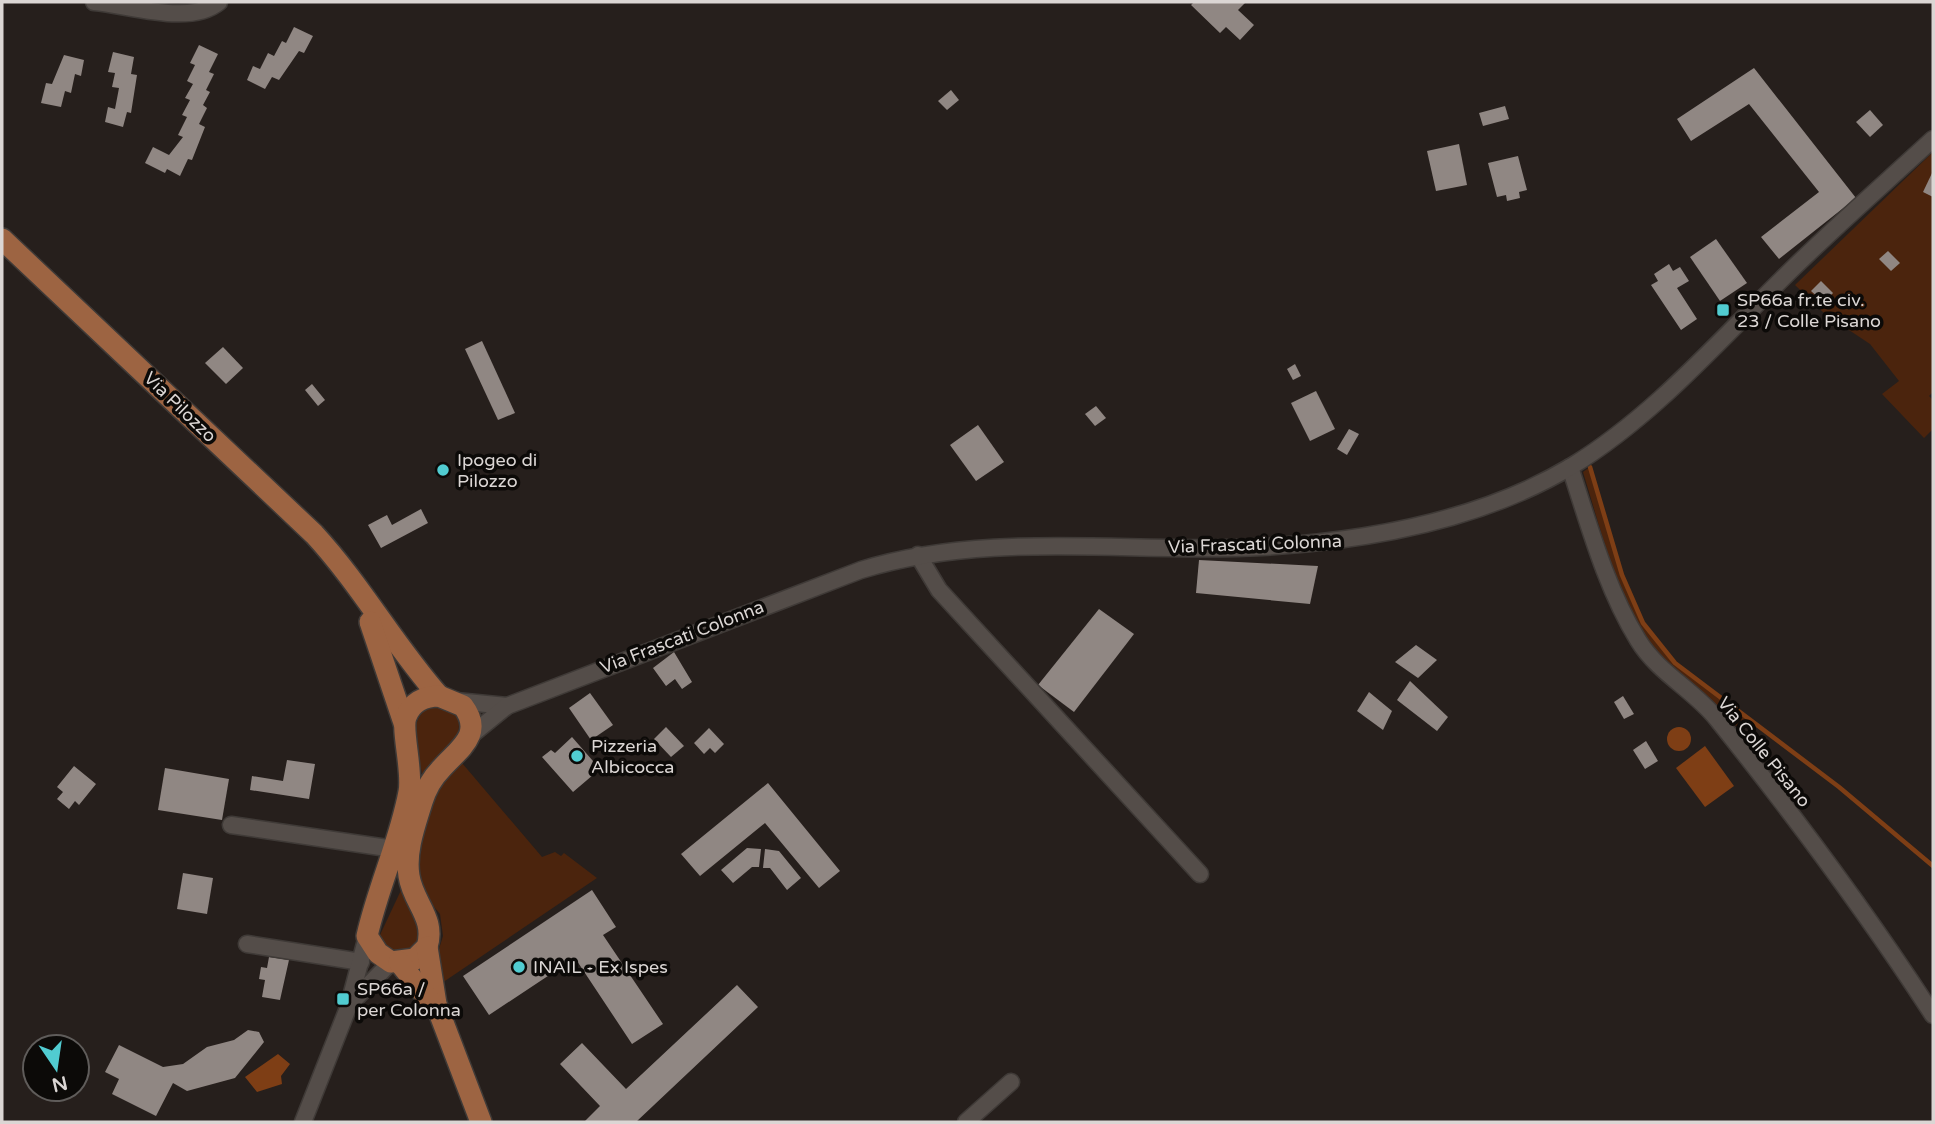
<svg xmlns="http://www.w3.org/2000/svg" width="1935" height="1124" font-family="'Varela Round',sans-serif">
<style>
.green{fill:#4b240d}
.water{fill:#7e3e15}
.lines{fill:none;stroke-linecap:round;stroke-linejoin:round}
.stream{stroke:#7e3e15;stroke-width:4.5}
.building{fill:#908783}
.minor-casing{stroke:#3f3a37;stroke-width:19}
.major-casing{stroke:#3f3a37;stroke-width:24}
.minor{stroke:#544d49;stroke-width:16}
.major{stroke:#9d6442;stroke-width:21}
.poi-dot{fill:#51ccd1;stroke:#0c0a08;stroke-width:2.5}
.labels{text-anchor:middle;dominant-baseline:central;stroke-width:7;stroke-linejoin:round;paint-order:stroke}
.poi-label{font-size:18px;fill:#dbd6d4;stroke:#0c0a08;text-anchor:start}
.street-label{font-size:18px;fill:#dbd6d4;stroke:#0c0a08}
</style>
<rect width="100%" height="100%" fill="#261f1c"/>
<g class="green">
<polygon points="1933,152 1933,392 1929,396 1933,400 1933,429 1924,438 1882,394 1899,381 1870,344 1825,314 1795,285"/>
<path d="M1590 467C1610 534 1623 612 1675 663 1696 684 1725 700 1748 718L1736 726C1719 707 1697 696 1679 678 1622 621 1606 547 1583 472Z"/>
<path d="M431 704 457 710C465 746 446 754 423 778 417 747 404 726 431 704Z"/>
<path d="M462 763 542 857 555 852 561 856 564 853 597 878 439 985 436 959 443 936 440 914 419 889C419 853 422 813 441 780 445 773 455 768 462 763Z"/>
<polygon points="403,886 421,931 417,949 394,955 379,937"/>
</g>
<g class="water">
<circle cx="1679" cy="739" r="12"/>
<polygon points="1705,746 1734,786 1705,807 1676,768"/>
<polygon points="278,1054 290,1064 281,1076 282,1084 257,1092 245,1077"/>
</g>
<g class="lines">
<polyline class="stream" points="1590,467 1622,575 1643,623 1675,663 1839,787 1933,866"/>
</g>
<g class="building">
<polygon points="1194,2 1246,2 1238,10 1254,25 1240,40 1226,27 1220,33 1191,5"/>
<polygon points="294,27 313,36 304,53 299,51 279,80 272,77 265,89 247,80 253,66 260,69 268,53 274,56 282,41 286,43"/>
<polygon points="199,45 218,54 209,72 214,74 206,90 210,92 203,105 207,108 199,124 205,127 192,160 188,159 180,176 167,169 165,173 145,163 153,147 169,155 183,137 178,135 187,117 182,115 190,100 185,98 193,84 187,81 195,65 190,63"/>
<polygon points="113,52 134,57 131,74 137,75 131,113 127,112 123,127 105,122 108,107 115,109 119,88 112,87 115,73 108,72"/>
<polygon points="64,55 84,60 81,76 75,74 71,93 65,91 61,107 41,103 46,83 52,84"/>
<polygon points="1754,68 1856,198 1779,259 1761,237 1819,192 1749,104 1691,141 1677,119"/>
<polygon points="951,90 959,100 947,110 938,101"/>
<polygon points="1505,106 1509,119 1483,126 1479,113"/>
<polygon points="1870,110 1883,125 1870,137 1856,122"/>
<polygon points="1459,144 1467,185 1436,191 1427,151"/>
<polygon points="1518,156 1527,190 1519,192 1520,198 1507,201 1506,195 1497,197 1488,163"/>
<polygon points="1933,171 1933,197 1923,192"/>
<polygon points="1716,239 1747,283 1720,301 1690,257"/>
<polygon points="1888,251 1900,263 1891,271 1879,259"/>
<polygon points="1669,264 1673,271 1680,267 1689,281 1677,288 1697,319 1681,330 1651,285 1658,281 1654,274"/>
<polygon points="1821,281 1833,293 1824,303 1811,291"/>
<polygon points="482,341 515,413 498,420 465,349"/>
<polygon points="223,347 243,368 226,384 205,363"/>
<polygon points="1295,364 1301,376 1293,380 1287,369"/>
<polygon points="312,384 325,400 318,406 305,390"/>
<polygon points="1316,391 1335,429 1310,441 1291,403"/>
<polygon points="1096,406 1106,418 1095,426 1085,414"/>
<polygon points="978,425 1004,462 976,481 950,445"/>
<polygon points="1349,429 1359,434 1347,455 1337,449"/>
<polygon points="421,509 428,523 381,548 368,525 387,515 392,525"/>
<polygon points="1199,560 1318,566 1310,604 1196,593"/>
<polygon points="1099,609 1134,634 1074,712 1038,685"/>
<polygon points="1416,645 1437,660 1418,678 1395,662"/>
<polygon points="674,652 692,682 682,689 675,679 666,686 653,668"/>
<polygon points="1410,681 1448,717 1437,731 1397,700"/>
<polygon points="1369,692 1392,711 1383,730 1357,711"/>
<polygon points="590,693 613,725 591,740 569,708"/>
<polygon points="1623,696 1634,714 1624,719 1614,702"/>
<polygon points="666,727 684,746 671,757 654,739"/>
<polygon points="709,728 724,744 715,753 710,748 704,754 694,743"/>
<polygon points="572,737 600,769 573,792 542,757 551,750 555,753"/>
<polygon points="1646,741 1658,761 1645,769 1633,750"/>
<polygon points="287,760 315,764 309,799 250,790 252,776 283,781"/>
<polygon points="74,766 96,784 79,805 75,801 69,809 57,799 63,792 57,787"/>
<polygon points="165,768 229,779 222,820 158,810"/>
<polygon points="768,783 840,871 819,888 765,823 700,876 681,854"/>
<polygon points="747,848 761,849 759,867 752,867 733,883 721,870"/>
<polygon points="765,849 779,851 801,878 787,890 770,868 763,868"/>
<polygon points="183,873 213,878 207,914 177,909"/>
<polygon points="592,890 616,927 603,935 663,1024 632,1044 575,958 489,1015 463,976"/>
<polygon points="269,957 289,960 280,1000 262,997 265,980 259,979 261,967 267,968"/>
<polygon points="737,985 758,1007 636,1122 584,1122 600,1106 560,1064 582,1043 626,1089"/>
<polygon points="248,1030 259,1032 264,1042 235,1078 187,1091 173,1083 156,1116 112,1094 119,1079 105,1072 119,1045 163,1067 183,1064 207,1047 234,1040"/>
</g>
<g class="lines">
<defs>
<g id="minor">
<path d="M94 2C130 5 190 26 219 2"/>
<path d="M1570 467C1589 525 1606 588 1638 640 1658 673 1694 690 1717 719 1793 814 1867 913 1933 1015"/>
<polyline points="918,555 939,590 1200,874"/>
<polyline points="456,701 507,706"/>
<path d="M470 736 507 706 861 570C990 530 1129 554 1262 547 1367 541 1480 521 1572 466 1652 417 1715 345 1781 280 1830 231 1883 185 1933 139"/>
<polyline points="231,825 394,849"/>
<polyline points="247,944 361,962"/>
<polyline points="354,1000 391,962"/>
<polyline points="303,1122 348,1008 367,936"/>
<polyline points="966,1122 1011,1082"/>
</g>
<g id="major">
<path d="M2 239 314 534C361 585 394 645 439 696"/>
<polyline points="370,622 404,723"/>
<path d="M439 696 463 706C485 735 457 750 441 769 432 778 426 789 422 802 415 825 405 851 409 876 413 903 436 918 427 947L415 959 391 962 378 953 367 936C378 887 400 841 409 792 413 771 401 730 406 717 411 703 424 696 439 696Z"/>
<polyline points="427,947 436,1004 481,1122"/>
<polyline points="399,962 434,1006"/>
</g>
</defs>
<use href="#minor" class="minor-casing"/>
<use href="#major" class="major-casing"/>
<use href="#minor" class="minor"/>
<use href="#major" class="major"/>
</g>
<g class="poi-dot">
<rect x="1716" y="303" width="14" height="14" rx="3.5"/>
<circle cx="443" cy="470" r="7"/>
<circle cx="577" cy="756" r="7"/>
<circle cx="519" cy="967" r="7"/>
<rect x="336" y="992" width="14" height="14" rx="3.5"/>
</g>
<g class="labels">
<g class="poi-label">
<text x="1737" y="300">SP66a fr.te civ.<tspan x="1737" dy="21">23 / Colle Pisano</tspan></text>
<text x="457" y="460">Ipogeo di<tspan x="457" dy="21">Pilozzo</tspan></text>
<text x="591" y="746">Pizzeria<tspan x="591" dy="21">Albicocca</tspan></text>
<text x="533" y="967">INAIL - Ex Ispes</text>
<text x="357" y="989">SP66a /<tspan x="357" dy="21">per Colonna</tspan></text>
</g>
<g class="street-label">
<text transform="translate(180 407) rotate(44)">Via Pilozzo</text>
<text transform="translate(1255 544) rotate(-2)">Via Frascati Colonna</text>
<text transform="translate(682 637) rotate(-21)">Via Frascati Colonna</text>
<text transform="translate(1764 752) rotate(51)">Via Colle Pisano</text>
</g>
</g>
<rect width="1935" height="1124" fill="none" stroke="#dbd6d4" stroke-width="7"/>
<g transform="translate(56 1068) rotate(167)"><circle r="33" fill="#0c0a08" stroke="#5f5c5a" stroke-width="2"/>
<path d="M0-5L12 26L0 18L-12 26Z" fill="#51ccd1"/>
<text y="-10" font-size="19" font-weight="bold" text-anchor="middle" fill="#dbd6d4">N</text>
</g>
</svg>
